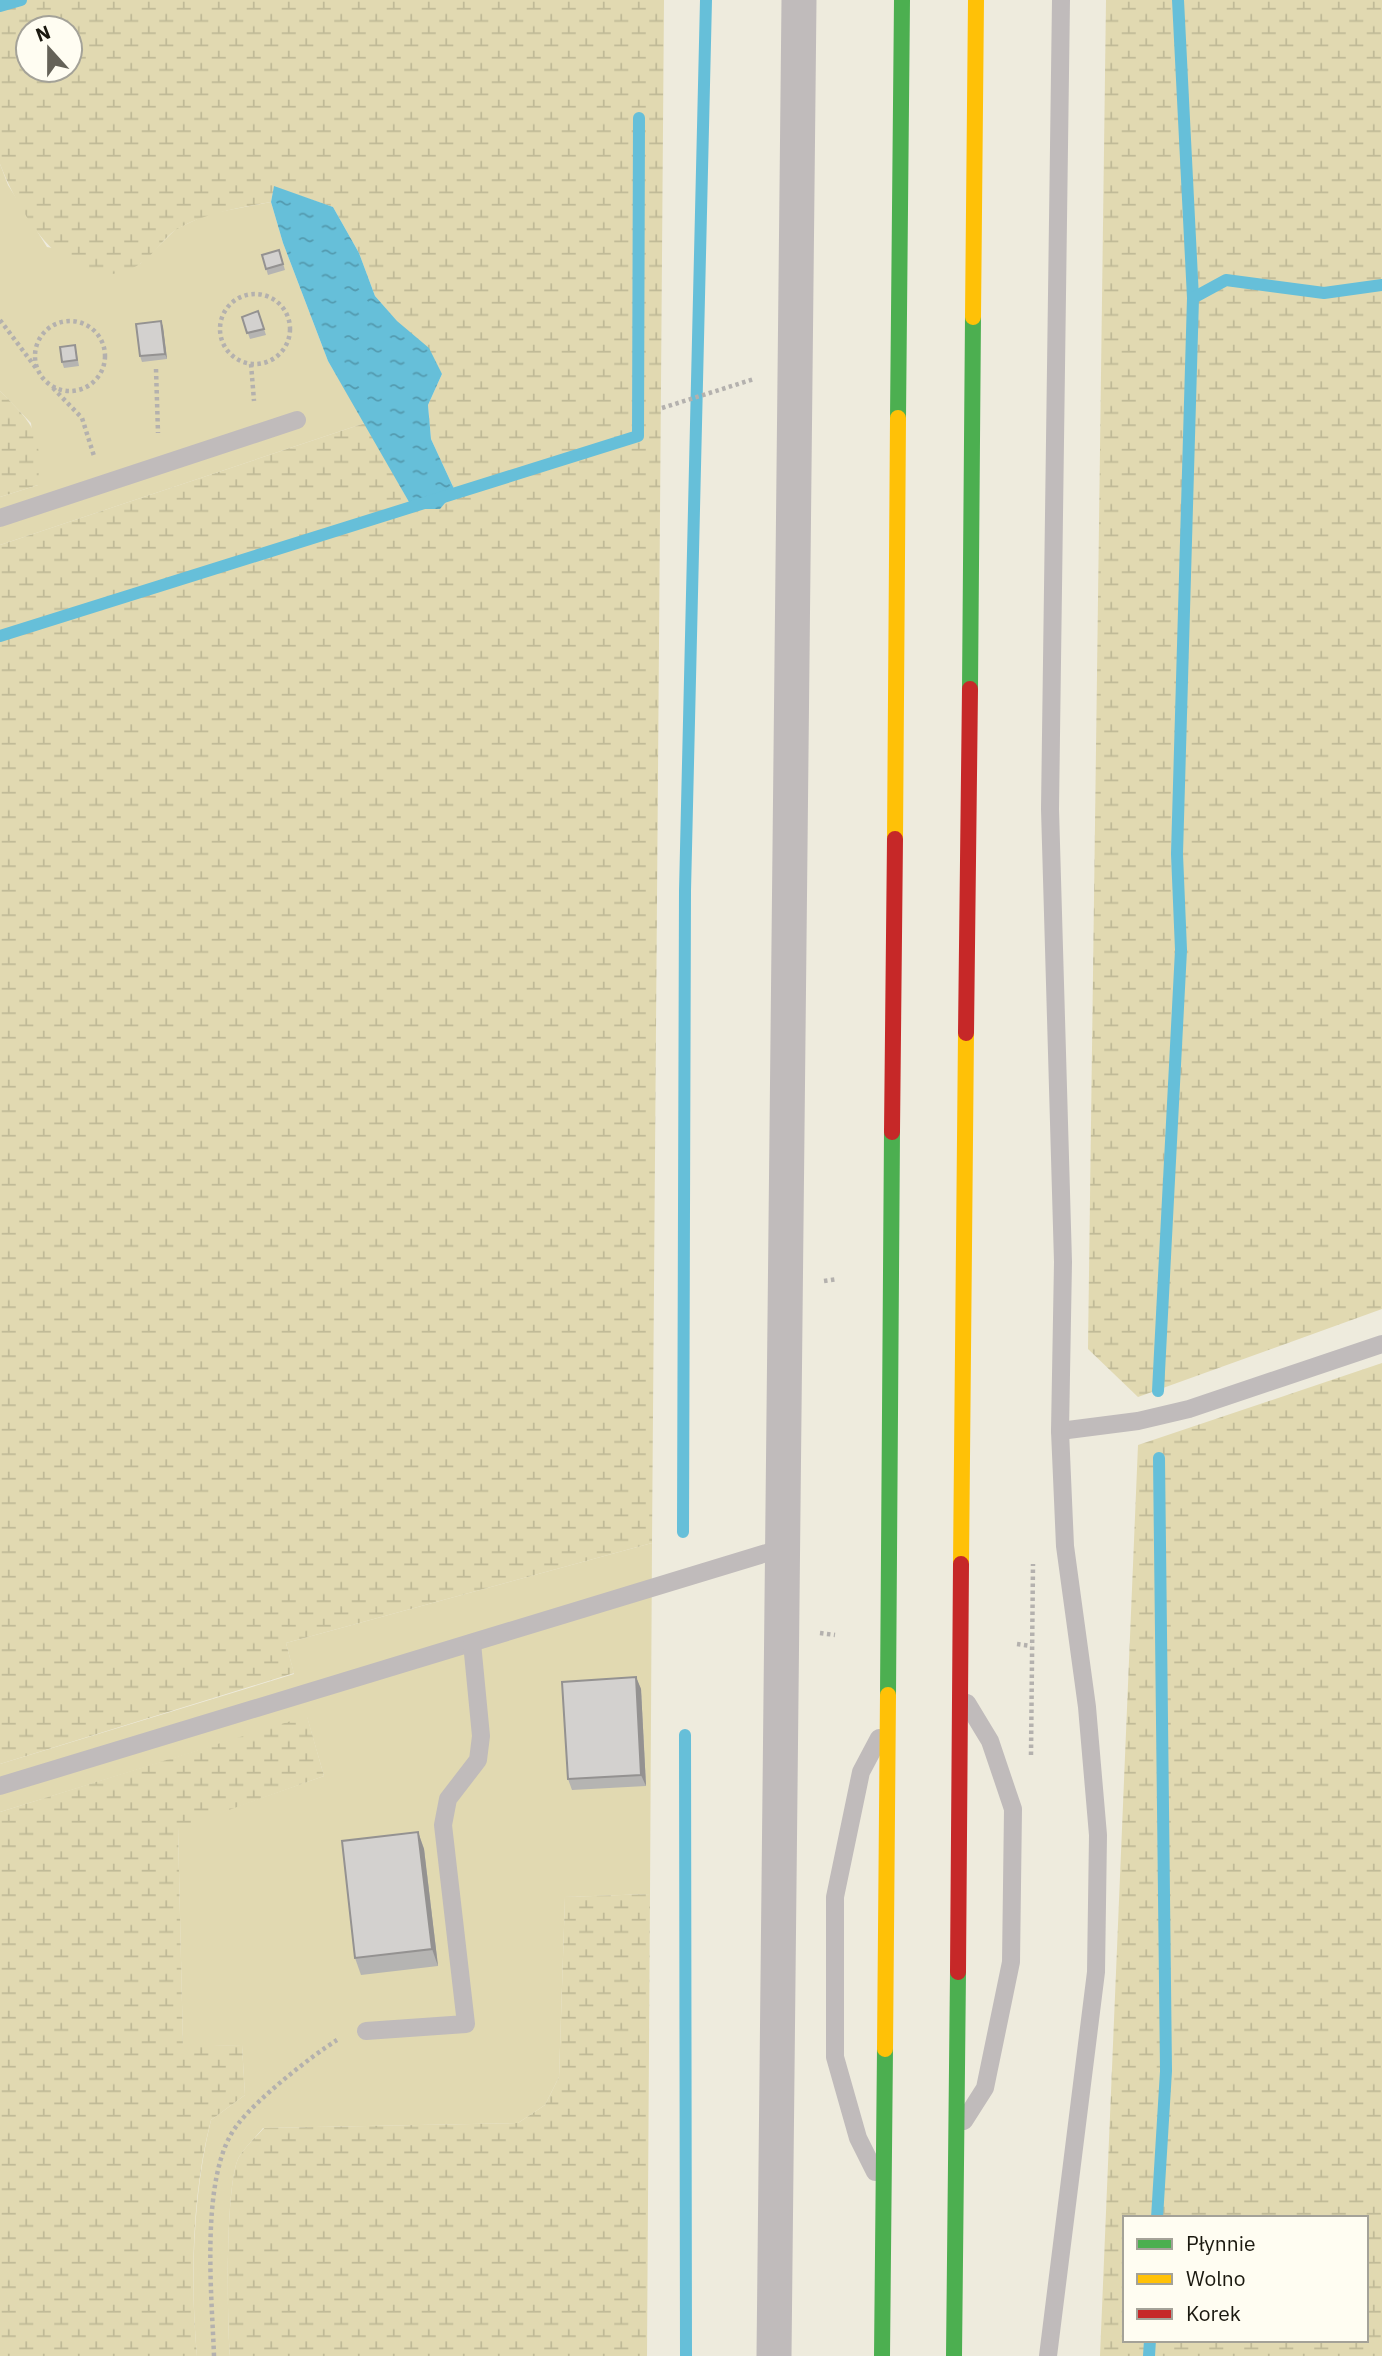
<svg xmlns="http://www.w3.org/2000/svg" width="1382" height="2356" font-family="'IBM Plex Sans',sans-serif">
<style>
.grass{fill:#e1d9b1}
.wetland{fill:url(#wetland-marsh);fill-rule:evenodd}
.water{fill:url(#water-ripples)}
.lines{fill:none;stroke-linecap:round;stroke-linejoin:round}
.stream{stroke:#66bfd9;stroke-width:12}
.path{stroke:#b4b1ae;stroke-width:4.5;stroke-dasharray:3.5 3.5;stroke-linecap:butt}
.lane{stroke:#c0bbbb;stroke-width:18}
.street{stroke:#c0bbbb;stroke-width:35}
.fast{stroke:#4caf50;stroke-width:16}
.slow{stroke:#ffc107;stroke-width:16}
.jam{stroke:#c62828;stroke-width:16}
.wall{fill:#b5b4b2}
.shaded-wall{fill:#949291}
.building{fill:#d3d1cf;stroke:#949291;stroke-width:2}
</style>
<defs>
<pattern id="wetland-marsh" width="20" height="14" patternUnits="userSpaceOnUse" patternTransform="scale(1.75)"><rect width="20" height="14" fill="#e1d9b1"/><path d="M1 5h8M5 5V1M11 12h8M15 12V8" fill="none" stroke="#c0ba97"/></pattern>
<pattern id="water-ripples" width="26" height="14" patternUnits="userSpaceOnUse" patternTransform="scale(1.75)"><rect width="26" height="14" fill="#66bfd9"/><path d="M2 4q2-2 4 0t4 0M15 11q2-2 4 0t4 0" fill="none" stroke="#539aaf"/></pattern>
</defs>
<rect width="100%" height="100%" fill="#eeebdd"/>
<g class="grass">
<polygon points="0,164 8,185 47,247 140,264 176,229 208,214 271,202 283,243 328,361 365,423 0,545 0,497 38,485 31,423 0,391"/>
<path d="M652 1543 650 1894 565 1897 559 2077 545 2105 518 2123 263 2128C256 2137 245 2147 239 2157 225 2181 227 2323 230 2356H197C190 2281 193 2193 211 2120L245 2095 242 2045 183 2047 178 1827 324 1776 307 1717 0 1812V1764L294 1674 286 1643Z"/>
</g>
<g class="wetland">
<path d="M0 0H664L652 1543 286 1643 294 1673 0 1764V545L365 423 413 509 455 491 431 439 428 405 442 374 375 296 359 253 333 207 274 187 271 202C239 208 208 212 179 228 164 236 154 255 140 264 73 305 20 216 0 164ZM28 28H70V70H28Z"/>
<polygon points="1106,0 1382,0 1382,1309 1138,1397 1088,1349"/>
<path d="M0 391C35 426 42 433 38 485L0 497Z"/>
<path d="M1382 1363V2356H1100L1138 1445ZM1125 2218H1366V2340H1125Z"/>
<path d="M307 1716 324 1776 178 1828 183 2046 242 2045 245 2095 211 2120C192 2192 190 2281 197 2356H0V1812Z"/>
<path d="M650 1894 647 2356H230C227 2323 225 2181 239 2157 245 2147 256 2137 264 2128L518 2123 545 2105 559 2077 565 1897Z"/>
</g>
<polygon class="water" points="274,186 333,207 359,253 375,296 397,321 429,348 442,374 428,405 431,439 455,491 440,509 413,509 328,361 283,243 271,202"/>
<g class="lines">
<g class="stream">
<polyline points="1178,0 1193,298"/>
<polyline points="0,6 21,0"/>
<polyline points="0,636 638,436 639,118"/>
<polyline points="1158,1391 1181,950 1177,854 1193,298 1226,280 1324,293 1382,285"/>
<polyline points="683,1532 685,891 706,0"/>
<polyline points="685,1735 686,2356"/>
<polyline points="1157,2218 1166,2071 1159,1458"/>
<polyline points="1149,2356 1150,2340"/>
</g>
<g class="path">
<circle cx="255" cy="329" r="35"/>
<polyline points="0,320 36,368"/>
<circle cx="70" cy="356" r="35"/>
<polyline points="251,364 254,401"/>
<polyline points="156,369 158,433"/>
<polyline points="53,388 82,418 94,456"/>
<polyline points="662,408 754,379"/>
<polyline points="824,1281 837,1279"/>
<polyline points="820,1633 835,1635"/>
<polyline points="1017,1644 1031,1646"/>
<polyline points="1031,1755 1033,1564"/>
<path d="M214 2356C212 2296 199 2172 238 2124 257 2099 310 2057 337 2040"/>
</g>
<g class="lane">
<polyline points="0,518 297,420"/>
<polyline points="1060,1431 1138,1421 1189,1409 1382,1344"/>
<polyline points="0,1786 783,1548"/>
<polyline points="366,2031 466,2024 443,1825 448,1799 478,1760 481,1736 472,1643"/>
<polyline points="964,2121 985,2088 1011,1962 1013,1809 990,1741 967,1703"/>
<polyline points="875,2172 858,2138 835,2057 835,1897 861,1772 879,1738"/>
<polyline points="1048,2356 1096,1972 1098,1835 1087,1707 1065,1546 1060,1431 1063,1262 1050,809 1061,0"/>
</g>
<polyline class="street" points="774,2356 799,0"/>
<g class="fast">
<polyline points="898,418 902,0"/>
<polyline points="970,689 973,317"/>
<polyline points="888,1695 892,1132"/>
<polyline points="882,2356 885,2049"/>
<polyline points="954,2356 958,1972"/>
</g>
<g class="slow">
<polyline points="973,317 976,0"/>
<polyline points="895,839 898,418"/>
<polyline points="961,1564 966,1033"/>
<polyline points="885,2049 888,1695"/>
</g>
<g class="jam">
<polyline points="966,1033 970,689"/>
<polyline points="892,1132 895,839"/>
<polyline points="958,1972 961,1564"/>
</g>
</g>
<g class="wall">
<polygon points="279,250 285,270 268,275 262,255"/>
<polygon points="258,311 266,335 250,339 242,317"/>
<polygon points="161,321 163,327 167,359 142,362 140,356"/>
<polygon points="75,345 79,366 64,368 62,362"/>
<polygon points="636,1677 641,1689 646,1786 572,1790 568,1779"/>
<polygon points="418,1832 424,1849 438,1966 361,1975 355,1958"/>
</g>
<g class="shaded-wall">
<polygon points="161,321 163,327 167,359 165,354"/>
<polygon points="636,1677 641,1689 646,1786 641,1775"/>
<polygon points="418,1832 424,1849 438,1966 432,1949"/>
</g>
<g class="building">
<polygon points="279,250 283,264 266,269 262,255"/>
<polygon points="258,311 264,329 247,333 242,317"/>
<polygon points="161,321 165,354 140,356 136,324"/>
<polygon points="75,345 77,360 62,362 60,347"/>
<polygon points="636,1677 641,1775 568,1779 562,1682"/>
<polygon points="418,1832 432,1949 355,1958 342,1841"/>
</g>
<rect x="1123" y="2216" width="245" height="126" fill="#fffdf2" stroke="#a4a298" stroke-width="2"/>
<rect x="1137" y="2239" width="35" height="10" fill="#4caf50" stroke="#a4a298" stroke-width="2"/>
<text x="1186" y="2251" font-size="21" fill="#1b1910">Płynnie</text>
<rect x="1137" y="2274" width="35" height="10" fill="#ffc107" stroke="#a4a298" stroke-width="2"/>
<text x="1186" y="2286" font-size="21" fill="#1b1910">Wolno</text>
<rect x="1137" y="2309" width="35" height="10" fill="#c62828" stroke="#a4a298" stroke-width="2"/>
<text x="1186" y="2321" font-size="21" fill="#1b1910">Korek</text>
<g transform="translate(49 49) rotate(339)"><circle r="33" fill="#fffdf2" stroke="#a4a298" stroke-width="2"/>
<path d="M0-5L12 26L0 18L-12 26Z" fill="#656258"/>
<text y="-10" font-size="19" font-weight="bold" text-anchor="middle" fill="#1b1910">N</text>
</g>
</svg>
